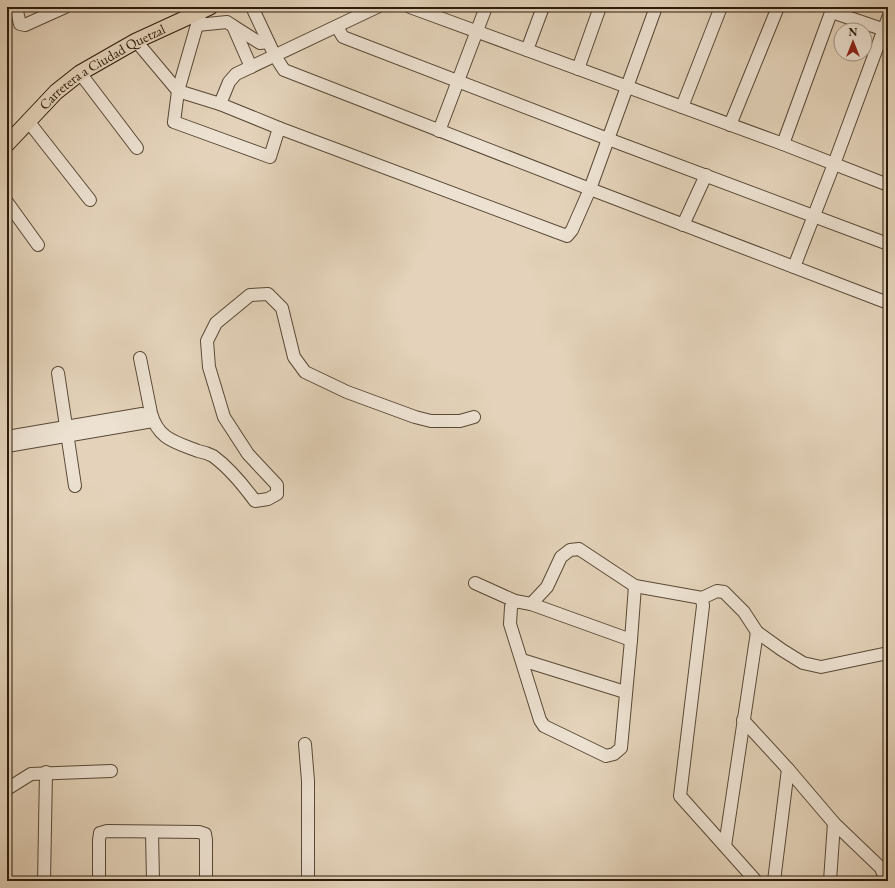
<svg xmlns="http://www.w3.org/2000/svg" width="895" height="888" font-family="'EB Garamond',serif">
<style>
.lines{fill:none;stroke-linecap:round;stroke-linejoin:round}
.minor-casing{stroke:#594936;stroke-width:14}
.major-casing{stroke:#2b1b0a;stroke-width:17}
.minor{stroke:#ede2d2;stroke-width:12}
.major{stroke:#e4d3ba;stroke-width:15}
.labels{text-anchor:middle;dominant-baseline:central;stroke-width:3;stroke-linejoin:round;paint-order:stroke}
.street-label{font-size:14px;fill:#2b1b0a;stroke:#ede2d2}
</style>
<rect width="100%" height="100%" fill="#e4d3ba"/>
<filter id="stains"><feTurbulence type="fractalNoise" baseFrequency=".005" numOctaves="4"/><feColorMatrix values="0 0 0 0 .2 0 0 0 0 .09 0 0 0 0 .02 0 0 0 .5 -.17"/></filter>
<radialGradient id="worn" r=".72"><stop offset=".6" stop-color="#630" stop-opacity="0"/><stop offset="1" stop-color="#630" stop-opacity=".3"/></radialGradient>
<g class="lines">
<defs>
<g id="minor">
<polyline points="16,7 20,24 25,25 65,7"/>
<polyline points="252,7 275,56 284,70 590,189 888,303"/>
<polyline points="410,7 783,144 888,185"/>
<polyline points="201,11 178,91 174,122 270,157 279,128"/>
<polyline points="832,12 888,31"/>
<polyline points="197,25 227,22 233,26 251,67"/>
<polyline points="233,26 260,43 268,42"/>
<polyline points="337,27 343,37 608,139 888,244"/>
<polyline points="136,41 178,91 220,104 279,128 567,236 572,230 590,189 656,7"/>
<polyline points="527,50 543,7"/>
<polyline points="578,69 600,7"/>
<polyline points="80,73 137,148"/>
<polyline points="220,104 229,82 236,74 377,7"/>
<polyline points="682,107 721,7"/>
<polyline points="28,121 90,200"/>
<polyline points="730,125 778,7"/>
<polyline points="439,131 486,7"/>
<polyline points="783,144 833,7"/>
<polyline points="7,202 38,245"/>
<polyline points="683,225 706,175"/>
<polyline points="794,267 834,164 888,18"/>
<path d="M140 358 151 413C158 439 175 442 198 451 203 452 209 454 213 456 228 467 244 486 255 501L268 499 277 494V485L248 454 224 417 209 367 207 341 216 323 250 295 268 294 282 308 294 357 305 372 347 392 415 417 431 421H460L474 417"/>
<polyline points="58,373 75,486"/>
<polyline points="7,437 142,414"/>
<polyline points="7,446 153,421"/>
<polyline points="475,583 515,601 531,604 547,587 561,557 570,550 579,549 635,586 702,598"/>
<polyline points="515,601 511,607 510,624 540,720 544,726 606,756 614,754 621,748 631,640 635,586"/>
<polyline points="531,604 631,640"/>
<polyline points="522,660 625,692"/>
<polyline points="743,720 788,769 834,823 881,868 884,876 883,881"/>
<polyline points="305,744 308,781 308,881"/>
<polyline points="7,789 31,774 111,771"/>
<polyline points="152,832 153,881"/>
<polyline points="725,846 757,632"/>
<polyline points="44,881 46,772"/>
<polyline points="99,881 99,840 100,833 107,831 199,832 205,834 206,840 206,881"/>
<polyline points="756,881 680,796 703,606 702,598 717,591 724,592 744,612 757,632 782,650 803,663 821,667 888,653"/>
<polyline points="774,881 788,769"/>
<polyline points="830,881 834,823"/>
</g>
<g id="major">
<path id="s1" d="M7 144 56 92 80 73 136 41 210 7"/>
</g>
</defs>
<use href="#minor" class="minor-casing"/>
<use href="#major" class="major-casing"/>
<use href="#minor" class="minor"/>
<use href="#major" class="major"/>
</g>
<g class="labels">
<g class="street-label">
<text stroke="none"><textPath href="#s1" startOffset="124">Carretera a Ciudad Quetzal</textPath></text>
</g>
</g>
<rect width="895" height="888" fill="none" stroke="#e4d3ba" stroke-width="24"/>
<rect x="8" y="8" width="879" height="872" fill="none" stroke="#2b1b0a" stroke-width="2"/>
<rect x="12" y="12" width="871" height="864" fill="none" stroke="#2b1b0a"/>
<g transform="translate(853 42)"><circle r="19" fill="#ede2d2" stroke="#9f9282"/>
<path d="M0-3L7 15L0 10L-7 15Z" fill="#8f2418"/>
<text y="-6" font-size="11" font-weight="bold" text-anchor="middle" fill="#2b1b0a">N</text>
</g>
<rect width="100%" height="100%" filter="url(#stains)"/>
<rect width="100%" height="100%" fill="url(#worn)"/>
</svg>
